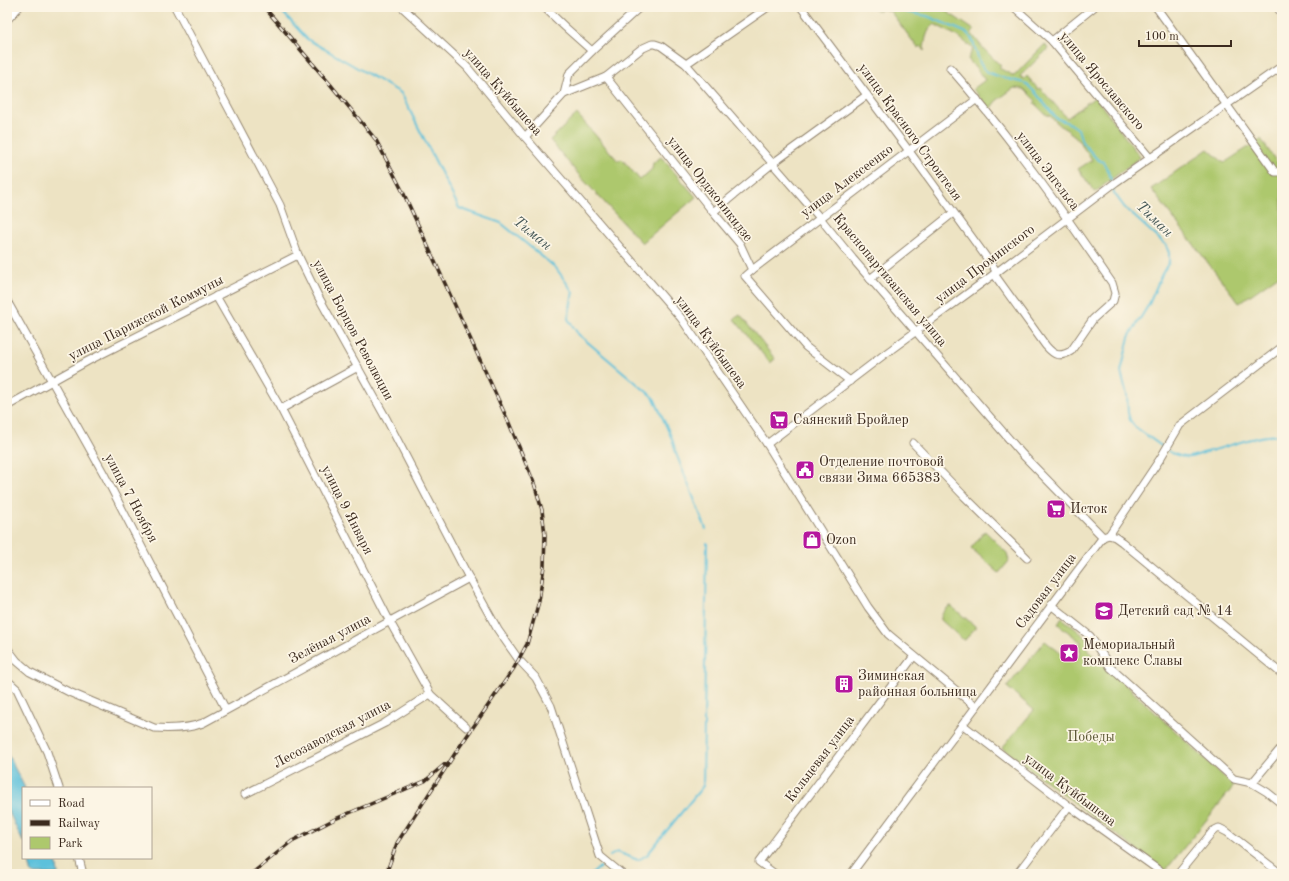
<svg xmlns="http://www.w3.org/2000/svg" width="1289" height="881" font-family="'Old Standard TT',serif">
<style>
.green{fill:#adc86d;stroke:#747946}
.water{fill:#5dc1db;stroke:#4c767c}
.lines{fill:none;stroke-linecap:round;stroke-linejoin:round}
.stream{stroke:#5dc1db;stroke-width:2}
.minor-casing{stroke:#948670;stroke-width:9}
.minor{stroke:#fff;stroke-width:7}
.rail-casing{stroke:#3b2a1e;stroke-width:3.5}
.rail{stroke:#fcf5e5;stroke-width:2;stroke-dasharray:6;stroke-linecap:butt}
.labels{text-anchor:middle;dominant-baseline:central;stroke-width:3.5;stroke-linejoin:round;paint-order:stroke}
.street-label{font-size:14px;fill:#3b2a1e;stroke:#fcf5e5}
.poi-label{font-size:14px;fill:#3b2a1e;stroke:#fcf5e5;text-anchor:start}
.park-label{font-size:14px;fill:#5d5936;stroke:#fcf5e5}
.water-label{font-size:15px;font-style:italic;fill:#455757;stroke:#fcf5e5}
</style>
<rect width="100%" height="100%" fill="#fcf5e5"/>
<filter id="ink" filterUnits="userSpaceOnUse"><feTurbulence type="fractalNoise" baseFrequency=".025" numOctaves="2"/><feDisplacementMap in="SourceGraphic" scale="8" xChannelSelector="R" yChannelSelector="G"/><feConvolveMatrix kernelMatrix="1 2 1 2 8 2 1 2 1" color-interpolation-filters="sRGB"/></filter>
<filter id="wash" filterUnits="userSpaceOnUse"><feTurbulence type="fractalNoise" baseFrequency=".012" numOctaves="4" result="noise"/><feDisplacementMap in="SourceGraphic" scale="16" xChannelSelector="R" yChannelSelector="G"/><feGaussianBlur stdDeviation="0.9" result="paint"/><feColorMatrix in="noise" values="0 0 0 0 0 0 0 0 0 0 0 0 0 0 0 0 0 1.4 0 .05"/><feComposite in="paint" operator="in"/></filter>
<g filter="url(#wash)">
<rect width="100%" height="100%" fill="#ede3c3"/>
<g class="green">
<path d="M872 7H940L974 30 971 33 983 48 1001 66 999 68 1014 76 1045 44 1048 49 1020 76 1024 79 1027 76 1038 89 1040 88 1067 118 1095 97 1140 157 1095 192 1078 169 1092 160 1076 137 1067 130 1062 127 1050 116 1045 114 1034 103 1036 101 1024 89 1014 88 996 101 990 109 973 89 985 80 968 59 973 49 959 37 934 24C927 29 924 42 924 51L920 46 918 48 890 11 883 9 878 11Z"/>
<polygon points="577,114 618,161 622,159 640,180 652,169 653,163 661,157 696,197 642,243 579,175 550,140"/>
<polygon points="1261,139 1278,164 1282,161 1282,273 1239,303 1151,189 1208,149 1224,163"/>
<polygon points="740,315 775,359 770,363 734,319"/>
<polygon points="985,531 1007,553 1009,561 999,573 971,548"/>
<path d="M951 606 975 626V628L965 640 962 639 941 620C940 615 946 607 951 606Z"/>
<polygon points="1062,618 1089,640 1087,649 1234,786 1165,871 1002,748 1034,710 1007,687 1045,641 1071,661 1074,657 1076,658 1081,651 1079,650 1081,642 1058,624"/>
</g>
<g class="water">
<polygon points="7,753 25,788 23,788 23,842 7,808"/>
<polygon points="28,858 56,858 58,874 32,874"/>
</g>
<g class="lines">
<g class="stream">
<polyline points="278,7 307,39 401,93 459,208 501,223 556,268 573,292 568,319 578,334 654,398 672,439 677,456 706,529"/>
<polyline points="893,7 906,12 927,16 967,33 972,39 980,63 983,68 989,73 1004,78 1025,83 1035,92 1056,118 1071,124 1078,129 1082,142 1097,159 1103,162 1109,172 1114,193 1125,208 1166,245 1169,253 1169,262 1162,274 1149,304 1129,337 1121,372 1127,395 1128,413 1130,420 1134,426 1164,448"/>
<path d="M1168 451C1173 454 1179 456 1185 457 1190 458 1198 455 1203 453 1226 448 1258 433 1282 436"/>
<polyline points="610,856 617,852 638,860 647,855 703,786 707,543"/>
<polyline points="592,874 600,867"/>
</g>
</g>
</g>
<g filter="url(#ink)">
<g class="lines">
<defs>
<g id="minor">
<polyline points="175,7 280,205 298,255 318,296 387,420 469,578 498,630 519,660 536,678 551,706 600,856 622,874"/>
<polyline points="402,7 467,67 525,137 681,318 767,444 868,607 888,634 976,707"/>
<polyline points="544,7 565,27 592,51"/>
<polyline points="801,7 909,151 997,272"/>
<polyline points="1014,7 1052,41 1150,158"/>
<polyline points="1156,7 1275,172 1282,172"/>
<polyline points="1277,7 1282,14"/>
<polyline points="7,20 19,7"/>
<polyline points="1052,41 1094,7"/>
<polyline points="686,64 768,7"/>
<path d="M950 68C1009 135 1061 209 1112 283L1115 293 1113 301 1093 319 1071 351C1059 358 1054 355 1046 346L994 274"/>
<polyline points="606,77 713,212 740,244 752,270 745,276 806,347 850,381"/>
<polyline points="564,94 606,77 641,49 652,44 655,44 661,46 686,64 820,218 853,259 1022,454 1103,537"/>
<polyline points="525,137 564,94 569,74 592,51 640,7"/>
<polyline points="713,212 773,163 867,95"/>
<polyline points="752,270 977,99"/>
<polyline points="870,279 953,213"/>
<polyline points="216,296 281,409 390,622 430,694 466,727"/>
<polyline points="7,301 105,476 226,710"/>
<polyline points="7,406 88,361 298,255"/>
<polyline points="281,409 358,367"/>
<polyline points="913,443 964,496 1027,558"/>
<polyline points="767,444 885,354 997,272 1116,182 1282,66"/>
<polyline points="1109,535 1115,537 1122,542 1282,674"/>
<polyline points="1051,605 1090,636 1111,668 1234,779 1252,783 1267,792 1282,804"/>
<path d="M7 648 17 661 30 672 69 692 154 728C170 729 188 729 203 723L469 578"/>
<polyline points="7,680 17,689 47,752 59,788"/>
<polyline points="963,725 1069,806 1164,874"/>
<polyline points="1252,783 1282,747"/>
<polyline points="245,794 385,723 430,694"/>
<polyline points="79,858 83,874"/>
<polyline points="775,874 759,862 914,656"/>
<polyline points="851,874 1075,574 1103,537 1109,535 1160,459 1180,425 1282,347"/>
<polyline points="1017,874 1069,806"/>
<polyline points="1178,874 1213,831 1219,828 1227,832 1281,874"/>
</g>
</defs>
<use href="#minor" class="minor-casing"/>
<use href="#minor" class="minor"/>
<defs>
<g id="rail">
<polyline points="264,7 330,84 376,140 403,192 509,423 534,483 542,510 545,535 544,566 539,601 527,644 514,668 458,749 397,843 386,874"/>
<polyline points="251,874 292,841 335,819 425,781 445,764"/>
</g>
</defs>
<use href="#rail" class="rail-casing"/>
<use href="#rail" class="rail"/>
</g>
</g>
<defs>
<symbol id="supermarket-square" viewBox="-11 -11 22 22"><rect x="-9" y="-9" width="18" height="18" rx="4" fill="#b5179e" stroke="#fcf5e5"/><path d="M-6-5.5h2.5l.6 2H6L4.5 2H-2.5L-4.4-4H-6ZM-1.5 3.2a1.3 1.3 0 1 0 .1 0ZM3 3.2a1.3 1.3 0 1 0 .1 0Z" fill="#fff"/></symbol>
<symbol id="civic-square" viewBox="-11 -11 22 22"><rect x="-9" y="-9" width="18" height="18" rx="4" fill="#b5179e" stroke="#fcf5e5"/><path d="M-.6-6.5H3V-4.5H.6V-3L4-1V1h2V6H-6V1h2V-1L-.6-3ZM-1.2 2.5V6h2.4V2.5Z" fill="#fff"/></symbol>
<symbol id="shop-square" viewBox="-11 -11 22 22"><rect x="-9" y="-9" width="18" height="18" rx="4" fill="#b5179e" stroke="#fcf5e5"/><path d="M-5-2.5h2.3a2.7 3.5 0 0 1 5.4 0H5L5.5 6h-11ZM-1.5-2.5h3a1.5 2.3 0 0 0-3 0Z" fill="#fff"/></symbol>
<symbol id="school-square" viewBox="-11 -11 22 22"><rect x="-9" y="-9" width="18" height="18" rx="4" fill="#b5179e" stroke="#fcf5e5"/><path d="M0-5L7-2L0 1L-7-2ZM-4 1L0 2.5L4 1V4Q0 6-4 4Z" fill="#fff"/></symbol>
<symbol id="sight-square" viewBox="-11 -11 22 22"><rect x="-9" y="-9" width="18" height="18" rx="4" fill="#b5179e" stroke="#fcf5e5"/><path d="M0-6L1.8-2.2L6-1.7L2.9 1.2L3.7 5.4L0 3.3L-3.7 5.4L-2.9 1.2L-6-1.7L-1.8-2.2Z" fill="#fff"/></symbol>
<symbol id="building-square" viewBox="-11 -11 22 22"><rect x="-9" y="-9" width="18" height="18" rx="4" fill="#b5179e" stroke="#fcf5e5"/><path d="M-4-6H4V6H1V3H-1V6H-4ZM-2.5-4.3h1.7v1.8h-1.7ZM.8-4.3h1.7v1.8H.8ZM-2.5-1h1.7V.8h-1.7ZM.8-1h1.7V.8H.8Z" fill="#fff"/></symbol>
</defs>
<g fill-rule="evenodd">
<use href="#supermarket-square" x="768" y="409" width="22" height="22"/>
<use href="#civic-square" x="794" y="459" width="22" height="22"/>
<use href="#supermarket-square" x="1045" y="498" width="22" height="22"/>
<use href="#shop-square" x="801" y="529" width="22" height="22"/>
<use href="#school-square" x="1093" y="600" width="22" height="22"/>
<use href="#sight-square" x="1058" y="642" width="22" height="22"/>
<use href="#building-square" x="833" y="673" width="22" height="22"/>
</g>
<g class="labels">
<g class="street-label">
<text transform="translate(1102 81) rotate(50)">улица Ярославского</text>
<text transform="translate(503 92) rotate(49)">улица Куйбышева</text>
<text transform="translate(910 132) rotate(54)">улица Красного Строителя</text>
<text transform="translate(1048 171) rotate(53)">улица Энгельса</text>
<text transform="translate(847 181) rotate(-37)">улица Алексеенко</text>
<text transform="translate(710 189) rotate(52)">улица Орджоникидзе</text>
<text transform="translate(985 264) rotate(-37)">улица Проминского</text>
<text transform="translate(890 280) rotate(50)">Краснопартизанская улица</text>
<text transform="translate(146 318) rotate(-27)">улица Парижской Коммуны</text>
<text transform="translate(353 330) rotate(62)">улица Борцов Революции</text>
<text transform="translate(711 342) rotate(54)">улица Куйбышева</text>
<text transform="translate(131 498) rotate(62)">улица 7 Ноября</text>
<text transform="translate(347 510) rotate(63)">улица 9 Января</text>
<text transform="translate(1046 591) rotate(-53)">Садовая улица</text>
<text transform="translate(330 639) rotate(-28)">Зелёная улица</text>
<text transform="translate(332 734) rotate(-28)">Лесозаводская улица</text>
<text transform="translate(820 759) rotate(-53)">Кольцевая улица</text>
<text transform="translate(1070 790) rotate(37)">улица Куйбышева</text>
</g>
<g class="poi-label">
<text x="793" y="420">Саянский Бройлер</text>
<text x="819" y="462">Отделение почтовой<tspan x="819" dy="16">связи Зима 665383</tspan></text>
<text x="1070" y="509">Исток</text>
<text x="826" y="540">Ozon</text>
<text x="1118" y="611">Детский сад № 14</text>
<text x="1083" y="645">Мемориальный<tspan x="1083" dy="16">комплекс Славы</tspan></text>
<text x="858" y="676">Зиминская<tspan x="858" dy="16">районная больница</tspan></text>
</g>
<g class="park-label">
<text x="1091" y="737">Победы</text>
</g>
<g class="water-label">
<text transform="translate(1154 220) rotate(44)">Тиман</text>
<text transform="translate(532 234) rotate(39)">Тиман</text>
</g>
</g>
<rect width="1289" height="881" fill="none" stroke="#fcf5e5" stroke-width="24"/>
<rect x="22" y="787" width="130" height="72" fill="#fcf5e5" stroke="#afa495"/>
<rect x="30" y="800" width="20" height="6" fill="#ffffff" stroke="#afa495"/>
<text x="58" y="807" font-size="12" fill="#3b2a1e">Road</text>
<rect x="30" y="820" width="20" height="6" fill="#3b2a1e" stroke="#afa495"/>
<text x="58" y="827" font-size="12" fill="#3b2a1e">Railway</text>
<rect x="30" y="837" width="20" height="12" fill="#adc86d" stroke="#afa495"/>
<text x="58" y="847" font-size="12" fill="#3b2a1e">Park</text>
<path d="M1139 40v6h92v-6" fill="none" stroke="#3b2a1e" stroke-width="2"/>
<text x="1145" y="40" font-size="12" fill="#3b2a1e" stroke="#fcf5e5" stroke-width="3" paint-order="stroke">100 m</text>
</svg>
